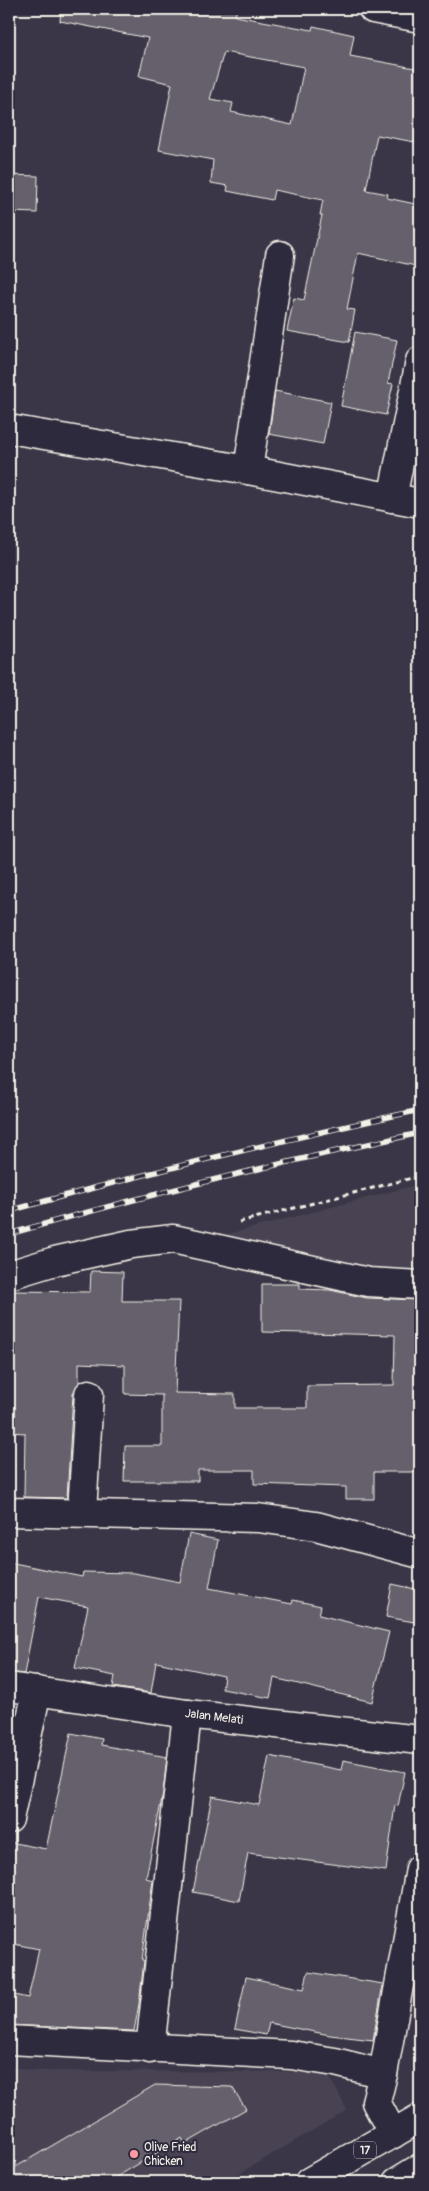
<svg xmlns="http://www.w3.org/2000/svg" width="429" height="2191" font-family="Pangolin,sans-serif">
<style>
.built{fill:#484352}
.building{fill:#65616c;stroke:#f4f1e8;fill-rule:evenodd}
.lines{fill:none;stroke-linecap:round;stroke-linejoin:round}
.minor-casing{stroke:#f4f1e8;stroke-width:31}
.trunk-casing{stroke:#f4f1e8;stroke-width:31}
.path{stroke:#f4f1e8;stroke-width:3;stroke-dasharray:5 4;stroke-linecap:butt}
.minor{stroke:#2f2a3d;stroke-width:28}
.trunk{stroke:#2f2a3d;stroke-width:28}
.rail-casing{stroke:#f4f1e8;stroke-width:5.5}
.rail{stroke:#2f2a3d;stroke-width:4;stroke-dasharray:11;stroke-linecap:butt}
.poi-dot{fill:#ff9aa2;stroke:#2f2a3d;stroke-width:2}
.labels{text-anchor:middle;dominant-baseline:central;stroke-width:4;stroke-linejoin:round;paint-order:stroke}
.shield{fill:#2f2a3d;stroke:#b9b5b5;stroke-width:1}
.shield-label{font-size:11px;font-weight:bold;fill:#f4f1e8}
.street-label{font-size:12px;fill:#f4f1e8;stroke:#2f2a3d}
.poi-label{font-size:12px;fill:#f4f1e8;stroke:#2f2a3d;text-anchor:start}
</style>
<rect width="100%" height="100%" fill="#3b3647"/>
<filter id="ink" filterUnits="userSpaceOnUse"><feTurbulence type="fractalNoise" baseFrequency=".02" numOctaves="2"/><feDisplacementMap in="SourceGraphic" scale="10" xChannelSelector="R" yChannelSelector="G"/><feConvolveMatrix kernelMatrix="1 2 1 2 8 2 1 2 1" color-interpolation-filters="sRGB"/></filter>
<g filter="url(#ink)">
<g class="built">
<polygon points="420,1184 420,1274 383,1271 220,1242 221,1236"/>
<polygon points="9,2066 32,2071 327,2072 347,2110 225,2182 9,2182"/>
</g>
<g class="building">
<path d="M61 9H237L235 16 312 30 313 26 354 35 350 56 420 69V143L377 135 366 190 388 194 387 198 420 205V267L358 253 347 309 355 310 349 342 287 331 294 298 304 300 322 215H320L323 200 274 190 272 200 227 191 228 186 211 183 213 160 159 150 172 84 139 76 148 38 60 21ZM224 52 304 67 292 125 231 112 233 103 210 99Z"/>
<polygon points="9,175 38,176 37,213 9,212"/>
<polygon points="355,332 397,340 388,383 393,384 386,415 341,406"/>
<polygon points="275,391 331,402 323,444 269,434"/>
<polygon points="91,1271 123,1272 122,1301 179,1301 175,1393 235,1394 235,1408 307,1408 307,1386 394,1385 395,1335 262,1332 262,1284 300,1284 300,1289 330,1290 367,1298 420,1300 420,1472 374,1472 374,1499 346,1499 346,1487 254,1484 254,1470 198,1470 198,1481 124,1481 125,1446 162,1446 162,1395 125,1394 125,1365 79,1363 79,1383 73,1393 67,1498 24,1497 25,1433 9,1432 9,1379 13,1379 13,1291 90,1292"/>
<polygon points="189,1534 218,1540 209,1588 292,1604 293,1600 321,1606 319,1615 389,1632 372,1702 274,1678 270,1698 222,1689 224,1676 156,1662 151,1693 113,1687 115,1676 75,1668 88,1606 39,1597 24,1674 9,1672 9,1562 82,1577 83,1572 134,1573 180,1582"/>
<polygon points="392,1584 420,1590 420,1623 386,1617"/>
<polygon points="71,1733 102,1739 101,1745 167,1757 163,1793 146,1878 153,1880 142,1960 144,1961 139,2004 134,2031 9,2025 9,1994 28,1998 39,1949 9,1943 9,1842 46,1849"/>
<polygon points="269,1756 341,1770 343,1760 405,1772 398,1806 395,1805 386,1871 248,1853 239,1901 193,1892 212,1796 259,1805"/>
<polygon points="308,1972 383,1984 373,2040 330,2035 269,2023 266,2035 235,2029 246,1977 304,1989"/>
<polygon points="155,2085 232,2087 246,2109 185,2144 182,2138 108,2182 9,2182 9,2171"/>
</g>
<g class="lines">
<defs>
<g id="minor">
<polyline points="373,9 420,18"/>
<polyline points="9,429 248,470 420,503"/>
<polyline points="248,470 280,255"/>
<polyline points="392,498 420,361"/>
<polyline points="9,1275 55,1261 131,1244 173,1239 368,1282 420,1285"/>
<polyline points="9,1512 258,1518 316,1526 420,1554"/>
<polyline points="82,1513 89,1394"/>
<polyline points="9,1687 187,1714 420,1740"/>
<polyline points="9,1819 37,1691"/>
<polyline points="9,2040 291,2055 335,2062 383,2074 376,2102 393,2134"/>
<polyline points="150,2049 187,1714"/>
<polyline points="383,2074 420,1869"/>
</g>
<g id="trunk">
<polyline points="309,2182 420,2118"/>
<polyline points="397,2182 420,2168"/>
</g>
</defs>
<use href="#minor" class="minor-casing"/>
<use href="#trunk" class="trunk-casing"/>
<polyline class="path" points="239,1222 420,1176"/>
<use href="#minor" class="minor"/>
<use href="#trunk" class="trunk"/>
<defs>
<g id="rail">
<path d="M9 1211C145 1173 282 1140 420 1110"/>
<path d="M9 1234C145 1195 282 1162 420 1133"/>
</g>
</defs>
<use href="#rail" class="rail-casing"/>
<use href="#rail" class="rail"/>
</g>
</g>
<circle class="poi-dot" cx="134" cy="2154" r="5"/>
<g class="labels">
<rect class="shield" x="354" y="2141.5" width="22" height="17" rx="4"/>
<g class="shield-label">
<text x="365" y="2150">17</text>
</g>
<g class="street-label">
<text transform="translate(214 1717) rotate(7)">Jalan Melati</text>
</g>
<g class="poi-label">
<text x="144" y="2147">Olive Fried<tspan x="144" dy="14">Chicken</tspan></text>
</g>
</g>
<rect width="429" height="2191" fill="none" stroke="#2f2a3d" stroke-width="30"/>
<rect x="15" y="15" width="399" height="2161" fill="none" stroke="#f4f1e8" stroke-width="2" filter="url(#ink)"/>
</svg>
